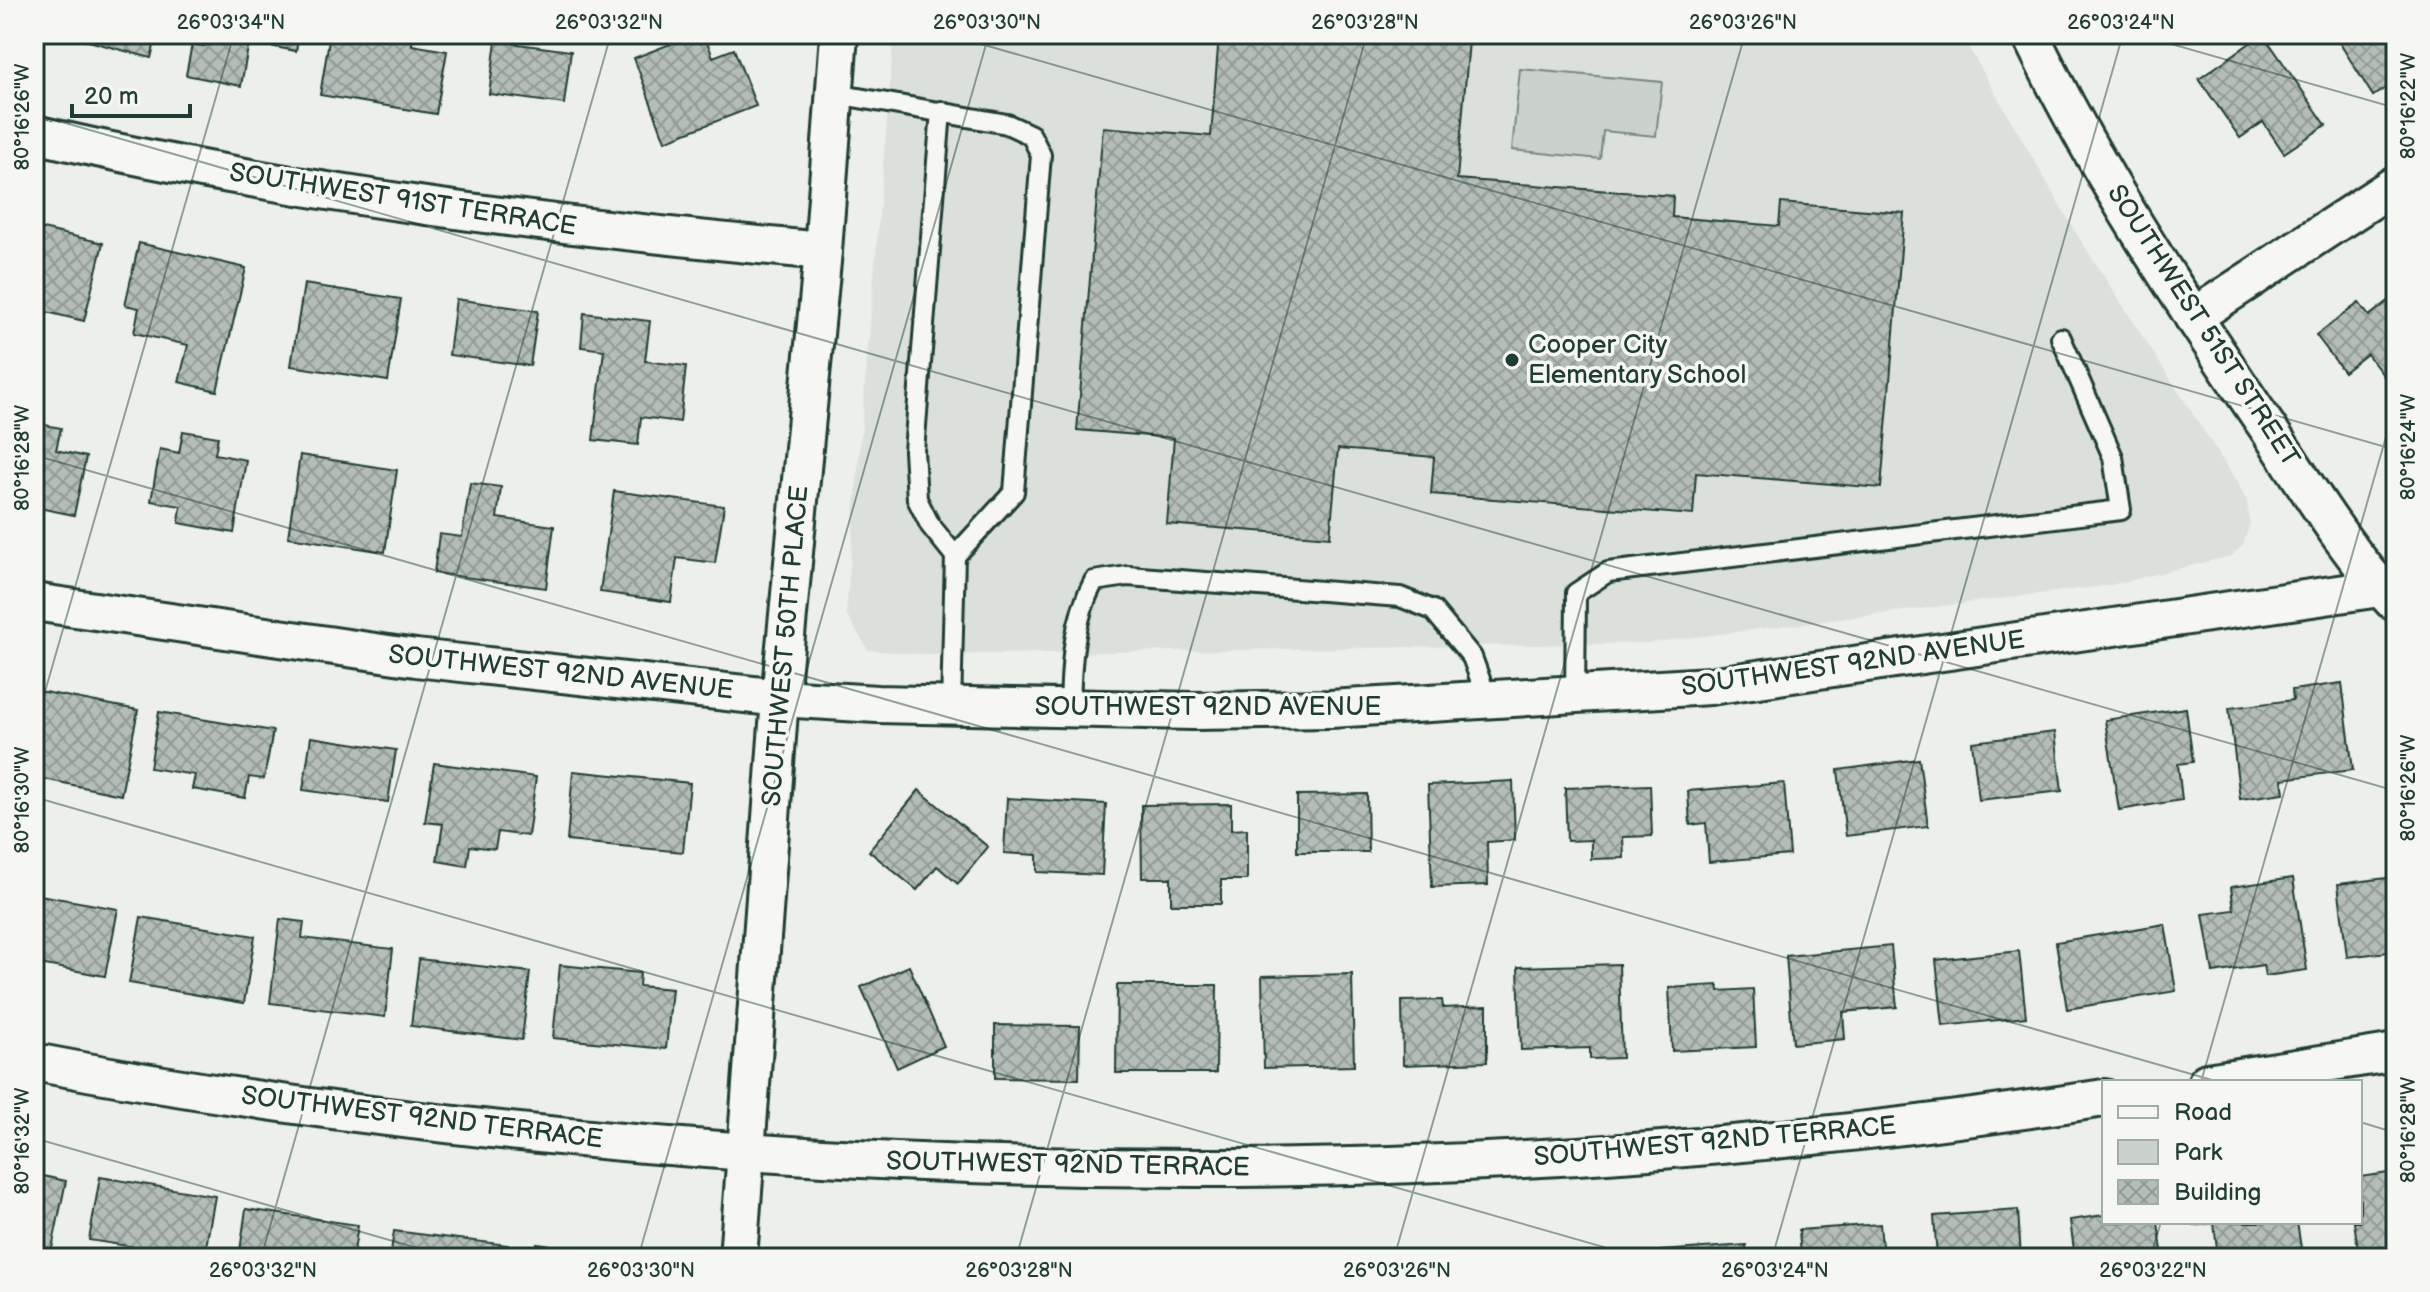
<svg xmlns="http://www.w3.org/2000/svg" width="2430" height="1292" font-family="'Balsamiq Sans',sans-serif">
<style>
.built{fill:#dce0db}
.park{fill:#cbd2cc;stroke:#758880;stroke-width:2}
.building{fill:url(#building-cross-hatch);stroke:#1f3d34;stroke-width:2}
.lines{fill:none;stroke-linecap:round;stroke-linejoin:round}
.lane-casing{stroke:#1f3d34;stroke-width:24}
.street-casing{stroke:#1f3d34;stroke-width:42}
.lane{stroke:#f6f6f2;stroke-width:18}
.street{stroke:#f6f6f2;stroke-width:36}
.ticks{fill:none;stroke:#1f3d34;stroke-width:2;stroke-opacity:0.45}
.poi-dot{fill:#1f3d34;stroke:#f6f6f2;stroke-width:3}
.labels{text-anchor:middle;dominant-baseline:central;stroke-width:7;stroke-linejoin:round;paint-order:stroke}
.street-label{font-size:26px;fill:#1f3d34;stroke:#f6f6f2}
.poi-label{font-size:26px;fill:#1f3d34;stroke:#f6f6f2;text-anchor:start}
.neatline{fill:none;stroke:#1f3d34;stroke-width:3}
.ticks-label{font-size:20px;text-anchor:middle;fill:#1f3d34}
</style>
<defs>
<pattern id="building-cross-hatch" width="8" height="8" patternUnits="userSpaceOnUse" patternTransform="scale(2)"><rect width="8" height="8" fill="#b4bdb8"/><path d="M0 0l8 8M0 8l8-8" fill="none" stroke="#929b96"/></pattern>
</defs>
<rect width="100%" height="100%" fill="#edefea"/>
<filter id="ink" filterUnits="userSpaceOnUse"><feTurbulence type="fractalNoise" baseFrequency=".0125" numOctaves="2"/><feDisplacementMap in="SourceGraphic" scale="16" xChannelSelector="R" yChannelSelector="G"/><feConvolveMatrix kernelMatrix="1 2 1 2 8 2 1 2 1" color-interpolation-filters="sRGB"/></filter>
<g filter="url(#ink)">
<polygon class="built" points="894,34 1961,34 2078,236 2238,484 2247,502 2250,523 2243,545 2231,556 2111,585 1648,643 932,655 868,650 846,614"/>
<polygon class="park" points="1520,69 1662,82 1656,136 1603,131 1600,159 1512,150"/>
<g class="building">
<polygon points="63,34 157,34 151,58"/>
<polygon points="207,34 299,34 296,51 249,42 241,86 186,75 192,44 204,46"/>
<polygon points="330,34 349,37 349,34 413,34 412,45 447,51 436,114 320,95"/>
<polygon points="696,34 704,34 713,57 734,49 756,106 665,141 634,58"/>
<polygon points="1298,34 1380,34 1469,41 1457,179 1673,196 1672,217 1779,226 1781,203 1904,213 1881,488 1696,473 1693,515 1431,494 1434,457 1338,449 1330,537 1167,524 1174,438 1077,430 1103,127 1211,136 1219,35 1297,42"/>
<polygon points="2263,34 2326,125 2284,153 2263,122 2240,138 2199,79"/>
<polygon points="2334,34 2396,34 2396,81 2373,96"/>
<polygon points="496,41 571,51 564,104 489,94"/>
<polygon points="34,227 103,243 84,321 34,309"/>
<polygon points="139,243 246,268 217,391 179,382 188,345 134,333 139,308 125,305"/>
<polygon points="304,284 401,299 388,381 291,366"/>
<polygon points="2396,295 2396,392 2367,354 2344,372 2316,335 2359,303 2369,316"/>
<polygon points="456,299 538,311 530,366 449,355"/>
<polygon points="584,313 650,321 645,361 686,366 680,422 641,417 638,445 593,440 604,350 581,347"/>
<polygon points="34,423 61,428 56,450 86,457 74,515 34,507"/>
<polygon points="183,431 218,437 215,454 246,460 234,533 179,523 181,506 151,501 160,449 179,453"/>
<polygon points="300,455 397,470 385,552 288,537"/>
<polygon points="470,483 501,487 497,518 554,526 546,588 434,573 439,534 462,537"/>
<polygon points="614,491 724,506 715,563 677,558 671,602 600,592"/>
<polygon points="2342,683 2353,770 2282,779 2284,793 2240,799 2229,708 2293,700 2292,690"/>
<polygon points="34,690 138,710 121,795 34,777"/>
<polygon points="2186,708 2193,762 2178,764 2182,800 2119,810 2105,720"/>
<polygon points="159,712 273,731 264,779 249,777 245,798 192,789 195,775 150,768"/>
<polygon points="2055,732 2062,791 1979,800 1972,742"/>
<polygon points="311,737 396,750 388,802 303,790"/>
<polygon points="1919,759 1928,826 1846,836 1838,770"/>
<polygon points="434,763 536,777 528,836 498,832 495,849 470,846 467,866 437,861 443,824 425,822"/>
<polygon points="573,771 690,783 683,852 567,841"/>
<polygon points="1513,781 1515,840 1487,842 1488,885 1432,887 1428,785"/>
<polygon points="1784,783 1790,855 1709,862 1706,823 1690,825 1688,791"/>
<polygon points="1650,785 1652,836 1623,837 1624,858 1591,859 1591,840 1567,841 1565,788"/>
<polygon points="919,790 988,847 958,884 937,866 917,890 869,851"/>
<polygon points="1367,794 1368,852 1297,852 1297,795"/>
<polygon points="1007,798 1106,804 1102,875 1037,872 1037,855 1004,853"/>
<polygon points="1231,804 1231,830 1247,829 1247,880 1221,880 1221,904 1171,904 1171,878 1142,878 1141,805"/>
<polygon points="2396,877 2396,951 2347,957 2338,884"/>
<polygon points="2293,878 2307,970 2265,976 2263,965 2213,973 2203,914 2234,910 2231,887"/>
<polygon points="34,894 118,909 105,976 34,963"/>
<polygon points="141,917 255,936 244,1003 129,983"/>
<polygon points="280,919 304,922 302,938 393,949 385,1017 270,1003"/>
<polygon points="2165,924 2176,991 2067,1009 2056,942"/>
<polygon points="1891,946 1897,1007 1843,1012 1845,1039 1793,1044 1786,956"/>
<polygon points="2019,951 2026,1017 1943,1026 1936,960"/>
<polygon points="419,959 530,972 522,1040 411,1026"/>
<polygon points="1619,964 1622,1058 1590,1059 1590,1048 1521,1050 1518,967"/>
<polygon points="560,965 640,973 639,986 672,989 666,1049 553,1038"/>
<polygon points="909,966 944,1046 897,1068 861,987"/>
<polygon points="1352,974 1354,1066 1264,1068 1262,976"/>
<polygon points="1117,985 1217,985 1216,1073 1116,1073"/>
<polygon points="1718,985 1719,991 1753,989 1756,1047 1672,1051 1669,988"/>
<polygon points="1442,1000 1443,1008 1487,1006 1487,1062 1403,1065 1402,1001"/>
<polygon points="995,1025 1080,1026 1079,1079 995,1078"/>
<polygon points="2396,1172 2396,1251 2359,1256 2354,1222 2360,1222 2360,1177"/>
<polygon points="34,1174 66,1181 50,1258 34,1258"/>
<polygon points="100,1177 215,1196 204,1258 89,1240"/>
<polygon points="246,1209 358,1225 353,1258 239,1258"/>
<polygon points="2018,1210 2021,1258 1937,1258 1934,1216"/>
<polygon points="2104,1215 2104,1222 2158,1222 2163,1258 2075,1258 2070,1220"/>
<polygon points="2193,1222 2297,1222 2301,1248 2218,1258 2214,1223 2194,1226"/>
<polygon points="1880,1224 1883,1258 1801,1258 1799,1230"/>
<polygon points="394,1231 508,1245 506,1258 390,1258"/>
<polygon points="537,1244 648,1258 536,1258"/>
<polygon points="1746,1245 1747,1258 1662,1258 1661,1251"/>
</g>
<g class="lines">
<defs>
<g id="lane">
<polyline points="836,94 1007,124 1031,135 1041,155 1014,492 955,556"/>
<polyline points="941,111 914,451 917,499 930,525 955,556 951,706"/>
<polyline points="1575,695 1576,593 1608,572 2121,510 2113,457 2061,338"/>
<path d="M1070 709C1071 665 1073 620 1094 581L1128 576 1400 597 1433 610 1472 657 1488 701"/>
</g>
<g id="street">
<path d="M2030 34C2096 172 2180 298 2265 424 2305 483 2344 549 2393 601"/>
<path d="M34 134C294 194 557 227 823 251"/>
<polyline points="2193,317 2396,184"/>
<polyline points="34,602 416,658 780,698 877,704 1193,711 1330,709 1710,686 2380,588"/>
<path d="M34 1062C236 1101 440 1126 645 1144 1131 1186 1621 1174 2104 1098"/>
<polyline points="2207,1082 2396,1052"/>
<polyline points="738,1258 780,698 823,251 839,34"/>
</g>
</defs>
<use href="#lane" class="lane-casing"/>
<use href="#street" class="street-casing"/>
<use href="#lane" class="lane"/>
<use href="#street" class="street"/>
</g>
</g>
<path class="ticks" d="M946 34 2396 450M2136 34 2396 108M34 114 2396 791M34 455 2219 1082M34 730 234 34M34 797 1642 1258M2201 1082 2396 402M2360 1122 2396 1133M34 1138 452 1258M261 1258 611 34M638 1258 989 34M1016 1258 1367 34M1394 1258 1745 34M1772 1258 2123 34M2150 1258 2161 1222"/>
<circle class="poi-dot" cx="1512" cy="360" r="8"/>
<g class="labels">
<g class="street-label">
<text transform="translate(403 200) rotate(9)">SOUTHWEST 91ST TERRACE</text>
<text transform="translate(2203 326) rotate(57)">SOUTHWEST 51ST STREET</text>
<text transform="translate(786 646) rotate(-85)">SOUTHWEST 50TH PLACE</text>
<text transform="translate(1853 664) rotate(-8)">SOUTHWEST 92ND AVENUE</text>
<text transform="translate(561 673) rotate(6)">SOUTHWEST 92ND AVENUE</text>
<text x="1208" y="707">SOUTHWEST 92ND AVENUE</text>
<text transform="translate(422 1118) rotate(7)">SOUTHWEST 92ND TERRACE</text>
<text transform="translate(1715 1142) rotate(-5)">SOUTHWEST 92ND TERRACE</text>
<text transform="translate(1068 1165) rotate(1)">SOUTHWEST 92ND TERRACE</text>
</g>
<g class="poi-label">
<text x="1528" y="345">Cooper City<tspan x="1528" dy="30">Elementary School</tspan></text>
</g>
</g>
<rect width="2430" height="1292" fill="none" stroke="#f6f6f2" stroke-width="88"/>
<rect x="2102" y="1080" width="260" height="144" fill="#f6f6f2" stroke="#a0aca6" stroke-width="2"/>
<rect x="2118" y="1106" width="40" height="12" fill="#f6f6f2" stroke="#a0aca6" stroke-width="2"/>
<text x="2174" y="1120" font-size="24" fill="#1f3d34">Road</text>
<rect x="2118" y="1140" width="40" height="24" fill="#cbd2cc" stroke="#a0aca6" stroke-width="2"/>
<text x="2174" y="1160" font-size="24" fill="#1f3d34">Park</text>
<rect x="2118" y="1180" width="40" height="24" fill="url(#building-cross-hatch)" stroke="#a0aca6" stroke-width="2"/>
<text x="2174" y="1200" font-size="24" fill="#1f3d34">Building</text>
<path d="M72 104v12h118v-12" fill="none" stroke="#1f3d34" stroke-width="4"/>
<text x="84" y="104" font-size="24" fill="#1f3d34" stroke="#f6f6f2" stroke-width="6" paint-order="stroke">20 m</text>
<rect x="44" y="44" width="2342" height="1204" class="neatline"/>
<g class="ticks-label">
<text x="231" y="29">26°03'34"N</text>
<text x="609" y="29">26°03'32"N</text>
<text x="987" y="29">26°03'30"N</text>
<text x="1365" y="29">26°03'28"N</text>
<text x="1743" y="29">26°03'26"N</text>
<text x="2121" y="29">26°03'24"N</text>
<text transform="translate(2408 106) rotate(-90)" y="7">80°16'22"W</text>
<text transform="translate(22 117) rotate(-90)" y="7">80°16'26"W</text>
<text transform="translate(2408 447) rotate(-90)" y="7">80°16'24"W</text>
<text transform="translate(22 458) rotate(-90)" y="7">80°16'28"W</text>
<text transform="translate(2408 788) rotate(-90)" y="7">80°16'26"W</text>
<text transform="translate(22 800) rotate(-90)" y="7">80°16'30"W</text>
<text transform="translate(2408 1130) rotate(-90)" y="7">80°16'28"W</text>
<text transform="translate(22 1141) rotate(-90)" y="7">80°16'32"W</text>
<text x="263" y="1277">26°03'32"N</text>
<text x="641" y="1277">26°03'30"N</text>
<text x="1019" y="1277">26°03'28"N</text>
<text x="1397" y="1277">26°03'26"N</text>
<text x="1775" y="1277">26°03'24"N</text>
<text x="2153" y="1277">26°03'22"N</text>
</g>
</svg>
